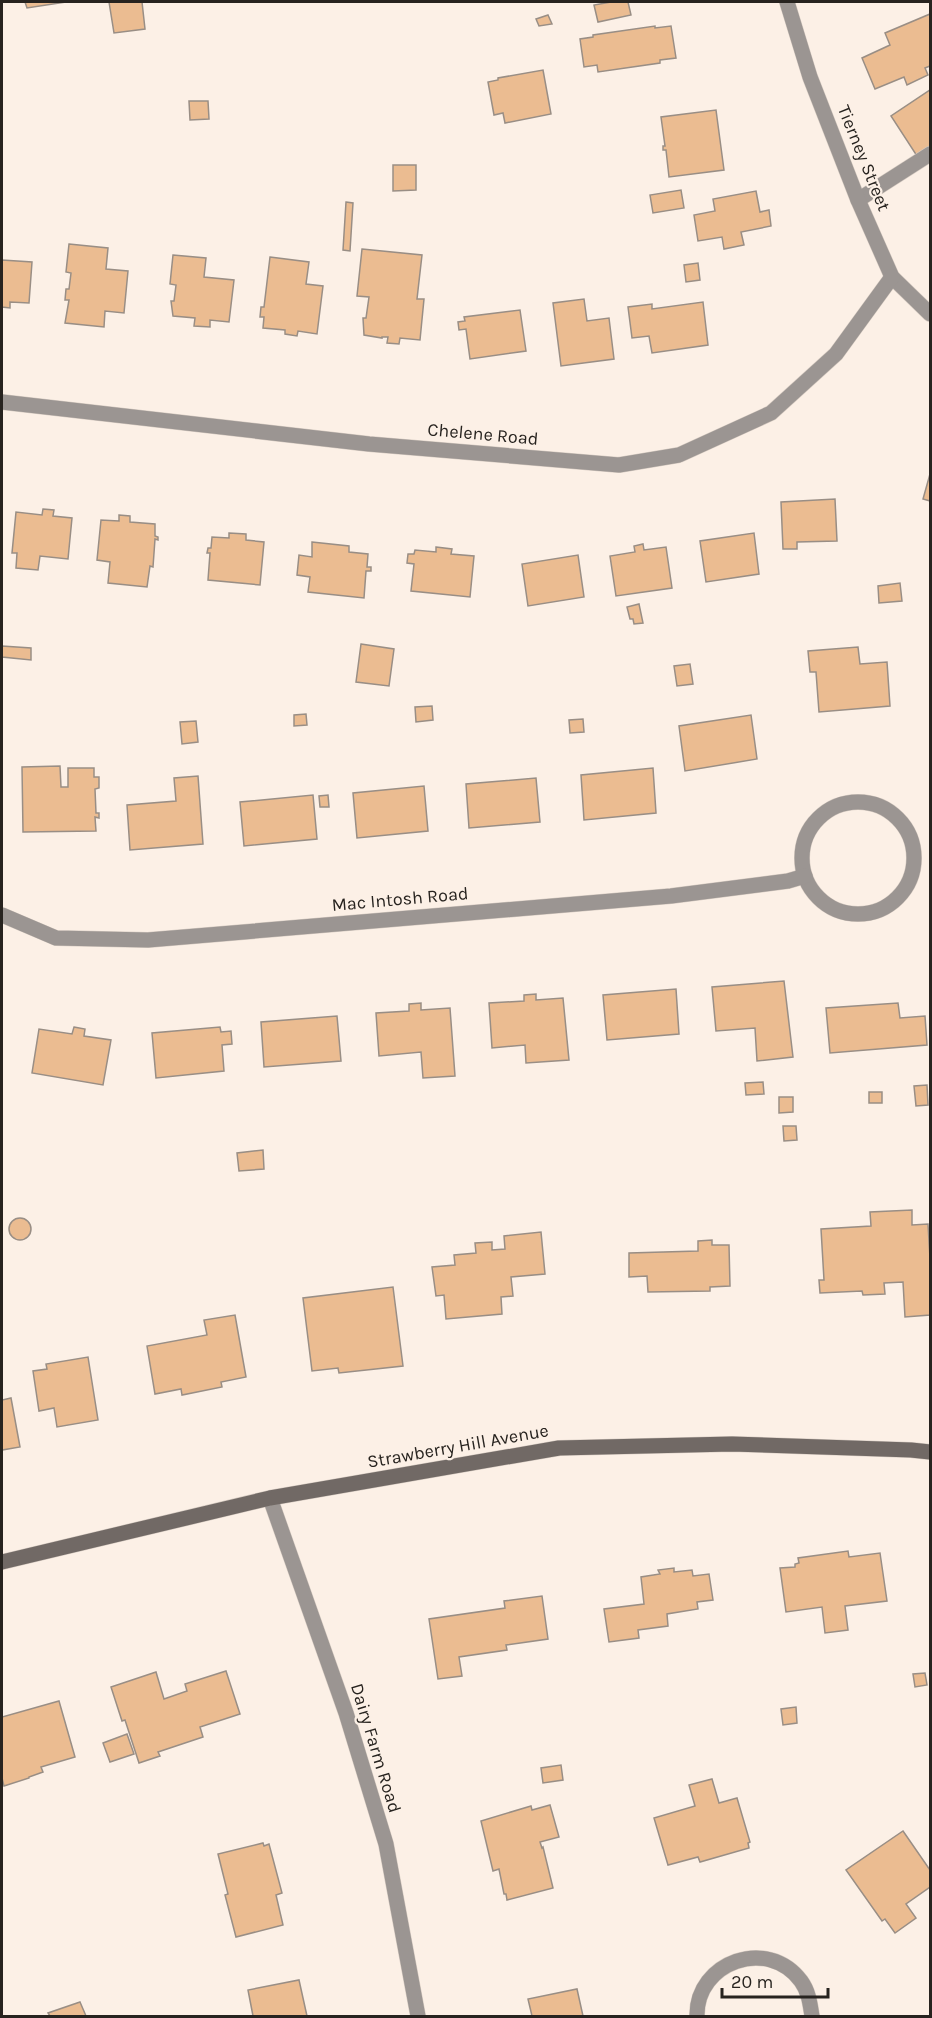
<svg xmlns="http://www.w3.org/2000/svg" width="932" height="2018" font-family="Karla,sans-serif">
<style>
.building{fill:#ebbc91;stroke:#998e85;stroke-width:1.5}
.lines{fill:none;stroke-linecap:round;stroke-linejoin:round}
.lane-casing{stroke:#d6cbc2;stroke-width:16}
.street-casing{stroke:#d6cbc2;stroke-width:16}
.secondary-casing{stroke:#d6cbc2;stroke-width:16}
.lane{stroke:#9b9592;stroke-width:15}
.street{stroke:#9b9592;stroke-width:15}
.secondary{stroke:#716965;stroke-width:15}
.labels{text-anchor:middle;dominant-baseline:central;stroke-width:4.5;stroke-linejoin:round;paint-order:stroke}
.street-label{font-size:18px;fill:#27231f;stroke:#fcf0e6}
</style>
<rect width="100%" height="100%" fill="#fcf0e6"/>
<g class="building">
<polygon points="25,2 66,2 27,8"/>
<polygon points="109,2 142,2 145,29 114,33"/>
<polygon points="611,2 628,2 631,15 598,22 594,5"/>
<polygon points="930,14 930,66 925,68 928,75 907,85 904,77 875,89 862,58 890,45 885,33"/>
<polygon points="548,15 552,24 539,26 536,19"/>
<polygon points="655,26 655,28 671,26 676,58 660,60 660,63 598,72 597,65 584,67 580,39 593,37 593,35"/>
<polygon points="543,70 551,114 505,123 503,113 494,115 488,82 498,80 498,78"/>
<polygon points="930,90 930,147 917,156 891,116"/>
<polygon points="189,101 208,101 209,119 190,120"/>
<polygon points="716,110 724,170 669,177 666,150 663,150 663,146 665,146 661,117"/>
<polygon points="393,165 416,165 416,190 393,191"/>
<polygon points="681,190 684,208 653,213 650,195"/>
<polygon points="756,191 760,212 769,210 771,226 741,232 744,245 724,249 722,237 698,241 694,215 715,211 713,199"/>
<polygon points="346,202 353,203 350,251 343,250"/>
<polygon points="69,244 108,248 106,269 128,271 124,313 105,311 104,327 65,323 69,300 65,300 66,289 69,289 71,273 66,272"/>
<polygon points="362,249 422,255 417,299 424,299 420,340 400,338 399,344 387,343 388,337 382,337 382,338 364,335 363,318 366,318 369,297 357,296"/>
<polygon points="173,255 206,258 204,277 234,280 229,322 210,320 210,327 194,326 195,318 173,316 171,301 174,301 176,285 170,284"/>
<polygon points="270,257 309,262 306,284 323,286 317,334 298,331 297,336 285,334 285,330 263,328 264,317 260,317 261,307 264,307"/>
<polygon points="2,260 32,262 29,303 10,302 10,308 2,307"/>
<polygon points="698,263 700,280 686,282 684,265"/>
<polygon points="584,299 587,321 609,318 614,359 561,366 553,303"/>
<polygon points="703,302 708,345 652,353 649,336 632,338 628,307 652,304 652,309"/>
<polygon points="520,310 526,351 470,359 466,329 459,330 458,322 465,321 464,317"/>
<polygon points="930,474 930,501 923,499"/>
<polygon points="835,499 837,541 797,542 797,549 783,549 781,502"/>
<polygon points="43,509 54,510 53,516 72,518 68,559 40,556 38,570 16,568 17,553 12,553 16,512 42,515"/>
<polygon points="119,515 130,516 130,522 155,524 155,536 158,537 158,540 155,539 153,567 150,566 147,587 108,583 110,562 97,560 101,520 119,521"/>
<polygon points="229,533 246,534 246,540 264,542 260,585 208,580 210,553 207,553 208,548 211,548 212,537 229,538"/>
<polygon points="754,533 759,574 706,582 700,541"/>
<polygon points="312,542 349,546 349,552 368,554 367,567 371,567 371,571 366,571 364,598 308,592 310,577 297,575 299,555 312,557"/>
<polygon points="643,544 644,550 666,547 672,588 616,596 610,556 635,552 634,546"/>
<polygon points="436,547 452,549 451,554 474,556 470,597 411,591 414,564 407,563 408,554 414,554 415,550 436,552"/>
<polygon points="578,555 584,597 528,606 522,564"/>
<polygon points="900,583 902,601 879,603 878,586"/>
<polygon points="639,604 643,623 634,624 633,619 630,619 627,607"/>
<polygon points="361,644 394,649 389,686 356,682"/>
<polygon points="2,646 31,648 31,660 2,657"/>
<polygon points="858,647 860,664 887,662 890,706 819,712 816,672 810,672 808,651"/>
<polygon points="690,664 693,684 677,686 674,666"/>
<polygon points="432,706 433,720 416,722 415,707"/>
<polygon points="306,714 307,725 294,726 294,715"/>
<polygon points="751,715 757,759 685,771 679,726"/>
<polygon points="583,719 584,732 570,733 569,720"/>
<polygon points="196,721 198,742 182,744 180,722"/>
<polygon points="60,766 61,787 68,787 68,768 94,768 94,777 99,777 99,788 95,789 96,813 99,813 99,818 95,817 96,831 23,832 22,767"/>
<polygon points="653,768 656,813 584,820 581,775"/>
<polygon points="198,776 203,844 130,850 127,805 176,801 174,778"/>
<polygon points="536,778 540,822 469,828 466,784"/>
<polygon points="424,786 428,831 357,838 353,793"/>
<polygon points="313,795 317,839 244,846 240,802"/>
<polygon points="328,795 329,807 320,807 319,796"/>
<polygon points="784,981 793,1057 757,1061 755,1028 716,1031 712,987"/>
<polygon points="676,989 679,1034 607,1040 603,995"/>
<polygon points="536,994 536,1000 563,998 569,1060 526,1063 525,1045 492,1048 489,1003 524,1001 524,995"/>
<polygon points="421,1003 421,1010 450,1008 455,1076 423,1078 421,1052 379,1056 376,1013 409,1011 409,1004"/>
<polygon points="898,1003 900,1018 925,1016 927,1045 830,1053 826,1008"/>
<polygon points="337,1016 341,1061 264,1067 261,1022"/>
<polygon points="74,1027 85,1029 84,1036 111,1040 103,1085 32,1073 39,1029 72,1034"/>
<polygon points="220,1027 221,1032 231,1031 232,1044 222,1045 224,1071 156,1078 152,1033"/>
<polygon points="763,1082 764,1094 746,1095 745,1083"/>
<polygon points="927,1085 928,1105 916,1106 914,1086"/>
<rect x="869" y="1092" width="13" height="11"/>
<polygon points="779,1097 793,1097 793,1112 779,1113"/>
<polygon points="783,1126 796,1126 797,1140 784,1141"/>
<polygon points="263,1150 264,1169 239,1171 237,1153"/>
<polygon points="912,1210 912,1225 928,1224 930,1258 930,1315 905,1317 903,1282 884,1283 885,1294 863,1295 862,1291 820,1293 819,1280 824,1280 821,1229 871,1226 870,1212"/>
<circle cx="20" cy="1229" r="11"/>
<polygon points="541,1232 545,1274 511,1277 513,1296 501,1297 502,1314 446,1319 444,1295 436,1296 432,1267 455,1265 454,1255 476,1253 475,1243 492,1242 492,1250 505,1249 504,1236"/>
<polygon points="712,1240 712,1245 729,1245 730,1286 710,1287 710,1291 648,1292 647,1276 629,1277 629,1253 698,1251 698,1241"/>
<polygon points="393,1287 403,1366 339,1373 338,1368 312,1371 303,1298"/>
<polygon points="235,1315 246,1377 221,1382 222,1387 182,1395 181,1389 155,1394 147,1346 207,1335 204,1320"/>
<polygon points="88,1357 98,1420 57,1427 54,1408 39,1411 33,1371 47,1369 46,1364"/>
<polygon points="11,1398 20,1447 2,1450 2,1400"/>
<polygon points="848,1551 849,1557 880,1553 887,1601 845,1606 848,1630 825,1633 822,1607 786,1612 780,1568 795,1567 795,1564 799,1563 798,1558"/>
<polygon points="674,1568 674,1572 692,1570 693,1576 709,1574 713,1600 697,1602 698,1609 667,1614 668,1626 638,1630 639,1638 609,1642 604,1609 644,1604 641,1577 660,1574 658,1570"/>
<polygon points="542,1596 548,1639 506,1645 507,1650 459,1657 462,1676 438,1679 429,1619 505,1608 504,1601"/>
<polygon points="226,1671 240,1714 200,1727 203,1737 158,1752 160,1756 139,1763 125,1720 122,1721 111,1687 156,1672 164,1699 187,1691 185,1684"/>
<polygon points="925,1673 927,1685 915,1687 913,1674"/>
<polygon points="59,1701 75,1757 41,1767 43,1772 29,1777 29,1778 4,1786 2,1778 2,1717"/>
<polygon points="796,1707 797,1723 783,1725 781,1709"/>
<polygon points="127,1734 134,1754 110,1762 103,1743"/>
<polygon points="561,1765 563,1780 543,1783 541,1768"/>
<polygon points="712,1779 719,1803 737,1798 750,1842 748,1843 749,1848 700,1862 698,1857 668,1865 654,1818 695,1806 689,1785"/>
<polygon points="550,1805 559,1837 540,1842 542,1848 543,1847 553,1888 507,1900 506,1894 504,1894 499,1869 493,1871 481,1821 531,1806 532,1810"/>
<polygon points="903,1831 930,1870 930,1887 906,1904 916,1918 895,1933 885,1919 882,1921 846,1870"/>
<polygon points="263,1843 264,1846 269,1844 282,1893 276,1895 283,1925 236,1937 225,1895 228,1894 218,1854"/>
<polygon points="299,1980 307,2016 253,2016 248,1990"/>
<polygon points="577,1989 583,2016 532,2016 528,1999"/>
<polygon points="80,2002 86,2016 50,2016 48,2013"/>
</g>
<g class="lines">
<defs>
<polyline id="lane" points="858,200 930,154"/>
<g id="street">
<polyline points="787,2 810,77 858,200 892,277 930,314"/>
<polyline points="2,402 369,444 619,465 679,455 771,413 836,354 892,277"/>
<circle cx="858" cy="858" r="56"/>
<polyline points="2,915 56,938 148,940 671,896 788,881 805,876"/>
<polyline points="270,1498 346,1713 386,1844 418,2016"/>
<path d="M697 2016C696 1962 768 1936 801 1981 809 1992 810 2004 812 2016"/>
</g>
<polyline id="secondary" points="2,1562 270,1498 559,1448 732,1444 911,1450 930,1452"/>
</defs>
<use href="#lane" class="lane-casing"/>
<use href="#street" class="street-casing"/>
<use href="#secondary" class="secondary-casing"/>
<use href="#lane" class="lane"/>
<use href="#street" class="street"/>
<use href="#secondary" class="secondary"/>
</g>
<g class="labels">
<g class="street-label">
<text transform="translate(864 158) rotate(68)">Tierney Street</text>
<text transform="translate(483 434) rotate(5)">Chelene Road</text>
<text transform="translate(400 899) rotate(-5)">Mac Intosh Road</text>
<text transform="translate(458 1446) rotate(-10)">Strawberry Hill Avenue</text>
<text transform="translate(376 1748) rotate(73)">Dairy Farm Road</text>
</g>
</g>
<rect width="932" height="2018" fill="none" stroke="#27231f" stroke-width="6"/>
<path d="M722 1988v9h106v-9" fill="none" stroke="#27231f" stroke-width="3"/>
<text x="731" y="1988" font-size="18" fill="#27231f" stroke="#fcf0e6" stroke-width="4.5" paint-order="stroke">20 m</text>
</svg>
